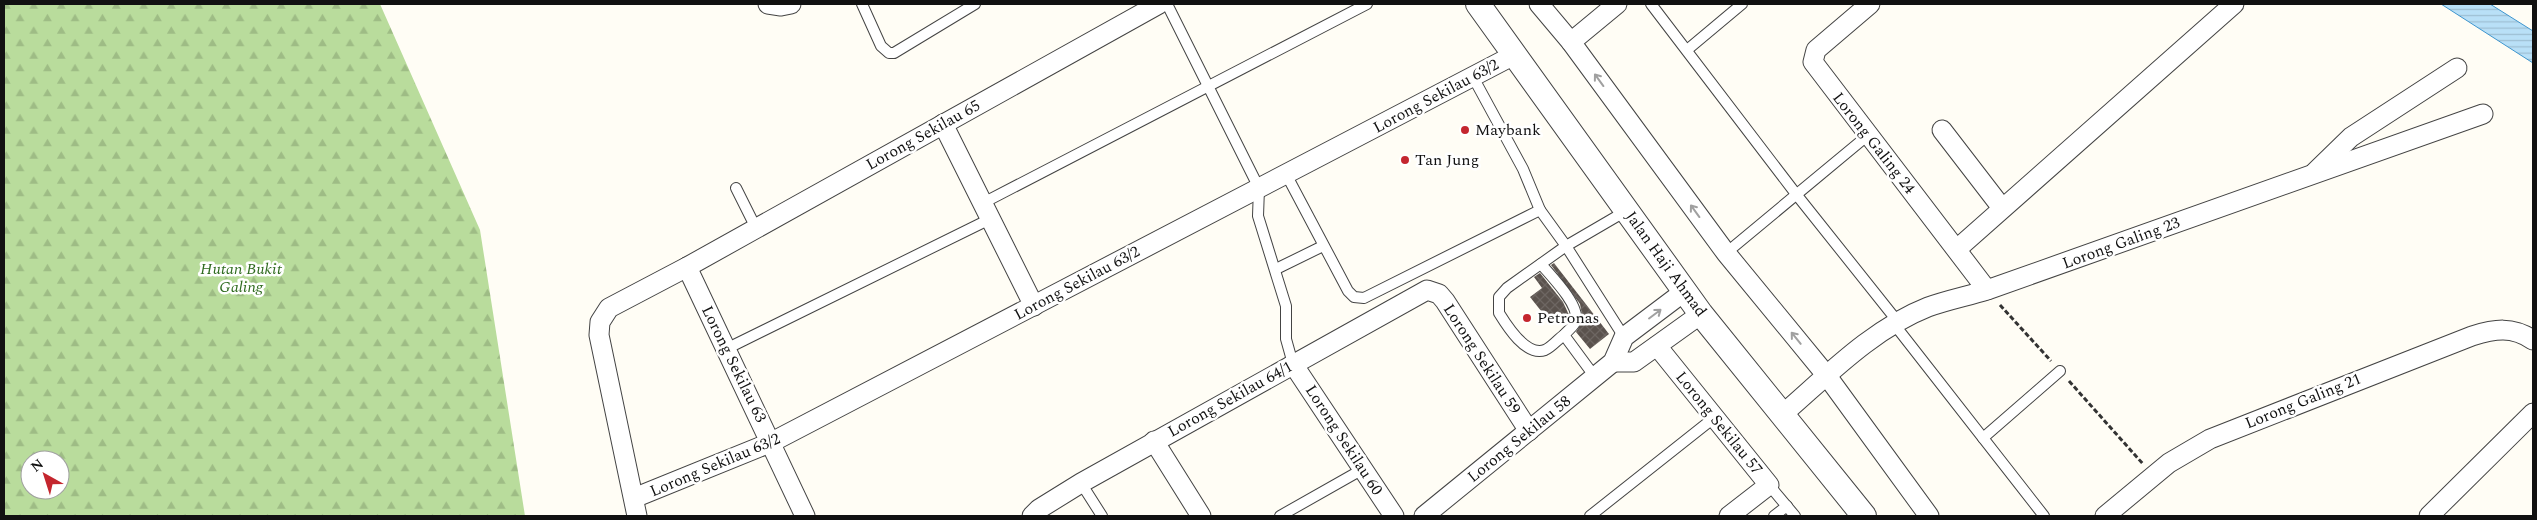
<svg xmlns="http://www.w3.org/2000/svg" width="2537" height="520" font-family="Spectral,serif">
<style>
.forest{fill:url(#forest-firs);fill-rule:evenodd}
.water{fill:url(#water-rules);stroke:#3f96cf}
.building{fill:url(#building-cross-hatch)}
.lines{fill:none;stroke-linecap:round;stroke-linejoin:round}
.service-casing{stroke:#444;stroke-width:12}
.minor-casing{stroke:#444;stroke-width:21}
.tertiary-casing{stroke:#444;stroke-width:26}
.path{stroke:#333;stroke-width:3;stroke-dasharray:5 2.5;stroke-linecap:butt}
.service{stroke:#fff;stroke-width:10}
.minor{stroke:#fff;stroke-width:19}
.tertiary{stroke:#fff;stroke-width:24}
.oneway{stroke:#a0a0a0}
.poi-dot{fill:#c4262e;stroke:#fff;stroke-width:2}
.labels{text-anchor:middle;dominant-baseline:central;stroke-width:5;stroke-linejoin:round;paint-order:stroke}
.street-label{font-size:16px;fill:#111;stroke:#fff}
.poi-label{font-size:16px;fill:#111;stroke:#fff;text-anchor:start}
.park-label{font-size:16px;font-style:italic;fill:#2f6b1f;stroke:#fff}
</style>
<defs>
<pattern id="forest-firs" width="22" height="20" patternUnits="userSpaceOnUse" patternTransform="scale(1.25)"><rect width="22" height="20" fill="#b9dc9c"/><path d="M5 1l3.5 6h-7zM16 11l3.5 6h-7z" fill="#9ebc85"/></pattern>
<pattern id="water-rules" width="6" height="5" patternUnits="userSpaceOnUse" patternTransform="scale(1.25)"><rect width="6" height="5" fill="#b9e0f7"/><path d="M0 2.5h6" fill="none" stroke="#9ebfd3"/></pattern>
<pattern id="building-cross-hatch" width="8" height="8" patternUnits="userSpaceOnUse" patternTransform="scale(1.25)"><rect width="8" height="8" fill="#5a524d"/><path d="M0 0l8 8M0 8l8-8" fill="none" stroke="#6d6662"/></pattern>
</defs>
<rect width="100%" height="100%" fill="#fffdf5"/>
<path class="forest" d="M4 4H380L480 230 525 516H4ZM30 460H60V490H30Z"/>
<polygon class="water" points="2441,4 2490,4 2533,31 2533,63"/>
<g class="building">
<polygon points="1554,263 1609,334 1590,349 1576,332 1583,320 1580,304 1551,265"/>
<polygon points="1540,273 1563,302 1569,315 1568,321 1560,312 1549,321 1530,297 1542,288 1534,277"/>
</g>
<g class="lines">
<defs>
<g id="service">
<polyline points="862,4 881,46 889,53 894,53 975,4"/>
<polyline points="1167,4 1259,188 1258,216 1286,306 1286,339 1293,364"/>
<polyline points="1651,4 1796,194 1898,322"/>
<polyline points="1687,50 1742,4"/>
<polyline points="1286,174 1348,291 1354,297 1364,298 1540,210 1523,169 1473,77"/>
<polyline points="736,188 756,228"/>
<polyline points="983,203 1367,4"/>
<path d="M1540 210 1566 246 1507 288 1499 297V313C1507 326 1526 357 1545 350 1552 347 1558 339 1564 335L1595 377"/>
<polyline points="1726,253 1867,136"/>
<path d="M1541 264C1551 276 1579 304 1576 320 1575 326 1568 330 1564 335"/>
<polyline points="1276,269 1323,246"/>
<polyline points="1894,324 2044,516"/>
<polyline points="1624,337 1566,246 1626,211"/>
<polyline points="726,349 990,219"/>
<polyline points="1983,438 2060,371"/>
<polyline points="1081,483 1102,516"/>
<polyline points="1769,485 1795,516"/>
<polyline points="1280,516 1363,469"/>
<polyline points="1590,516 1715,417"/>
<polyline points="1774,516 1787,506"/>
</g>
<g id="minor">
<polyline points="768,4 781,6 791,4"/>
<polyline points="1539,4 1571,42 1726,253 1827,376 1929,516"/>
<polyline points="1870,4 1816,50 1813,62 1987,290"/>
<polyline points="1571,42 1617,4"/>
<polyline points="943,124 1034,306"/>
<polyline points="1942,130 2002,208"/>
<polyline points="2315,172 2351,137 2457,68"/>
<polyline points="1957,249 2234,4"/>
<polyline points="687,267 805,516"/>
<polyline points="1657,346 1769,485 1729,516"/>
<polyline points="1613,362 1634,362 1701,314"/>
<polyline points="1293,364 1394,516"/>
<path d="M1783 414C1827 376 1872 329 1928 307 1947 300 1968 296 1987 290L2483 114"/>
<polyline points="1154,441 1201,516"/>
<polyline points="634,498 772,442 1514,55"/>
<polyline points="637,516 599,335 600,322 609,308 687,267 1159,4"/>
<polyline points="1032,516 1039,509 1081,483 1427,290 1439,294 1445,301 1529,431"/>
<polyline points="1424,516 1613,362 1624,337 1685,291"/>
<path d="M2105 516 2169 463 2210 439 2472 336C2495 329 2512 326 2533 340"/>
<polyline points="2429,516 2533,413"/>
</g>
<polyline id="tertiary" points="1478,4 1701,314 1864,516"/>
</defs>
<use href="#service" class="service-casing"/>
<use href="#minor" class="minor-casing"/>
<use href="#tertiary" class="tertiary-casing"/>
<g class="path">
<polyline points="2000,305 2051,361"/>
<polyline points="2069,381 2143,464"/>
</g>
<use href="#service" class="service"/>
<use href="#minor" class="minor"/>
<use href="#tertiary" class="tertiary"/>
</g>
<defs><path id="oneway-shaft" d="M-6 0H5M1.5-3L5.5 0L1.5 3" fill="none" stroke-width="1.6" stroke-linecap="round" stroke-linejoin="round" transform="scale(1.25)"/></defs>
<g class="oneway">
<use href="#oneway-shaft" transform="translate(1599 80) rotate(-126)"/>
<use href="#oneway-shaft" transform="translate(1695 211) rotate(-126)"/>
<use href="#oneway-shaft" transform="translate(1655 314) rotate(-37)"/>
<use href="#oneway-shaft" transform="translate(1796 338) rotate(-129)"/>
</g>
<g class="poi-dot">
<circle cx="1465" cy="130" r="5"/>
<circle cx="1405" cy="160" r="5"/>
<circle cx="1527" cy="318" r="5"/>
</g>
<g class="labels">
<g class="street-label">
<text transform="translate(1436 96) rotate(-28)">Lorong Sekilau 63/2</text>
<text transform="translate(923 135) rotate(-29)">Lorong Sekilau 65</text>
<text transform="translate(1874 143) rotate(52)">Lorong Galing 24</text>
<text transform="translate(2121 243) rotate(-20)">Lorong Galing 23</text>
<text transform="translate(1666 264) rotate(54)">Jalan Haji Ahmad</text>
<text transform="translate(1077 283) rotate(-28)">Lorong Sekilau 63/2</text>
<text transform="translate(1482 359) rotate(57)">Lorong Sekilau 59</text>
<text transform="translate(734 364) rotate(64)">Lorong Sekilau 63</text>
<text transform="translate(1230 399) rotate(-29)">Lorong Sekilau 64/1</text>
<text transform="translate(2303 401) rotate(-22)">Lorong Galing 21</text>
<text transform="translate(1719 423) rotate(51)">Lorong Sekilau 57</text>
<text transform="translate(1519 439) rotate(-39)">Lorong Sekilau 58</text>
<text transform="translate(1344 440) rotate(57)">Lorong Sekilau 60</text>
<text transform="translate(715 465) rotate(-23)">Lorong Sekilau 63/2</text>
</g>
<g class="poi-label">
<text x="1475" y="130">Maybank</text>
<text x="1415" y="160">Tan Jung</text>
<text x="1537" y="318">Petronas</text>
</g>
<g class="park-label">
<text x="241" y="269">Hutan Bukit<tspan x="241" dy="18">Galing</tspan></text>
</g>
</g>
<rect width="2537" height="520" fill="none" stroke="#111111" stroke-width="10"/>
<g transform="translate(45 475) rotate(321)"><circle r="24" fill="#ffffff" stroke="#a0a0a0"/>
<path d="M0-4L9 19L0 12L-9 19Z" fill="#c4262e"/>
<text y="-8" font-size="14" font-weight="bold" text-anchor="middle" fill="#111111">N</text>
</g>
</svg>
